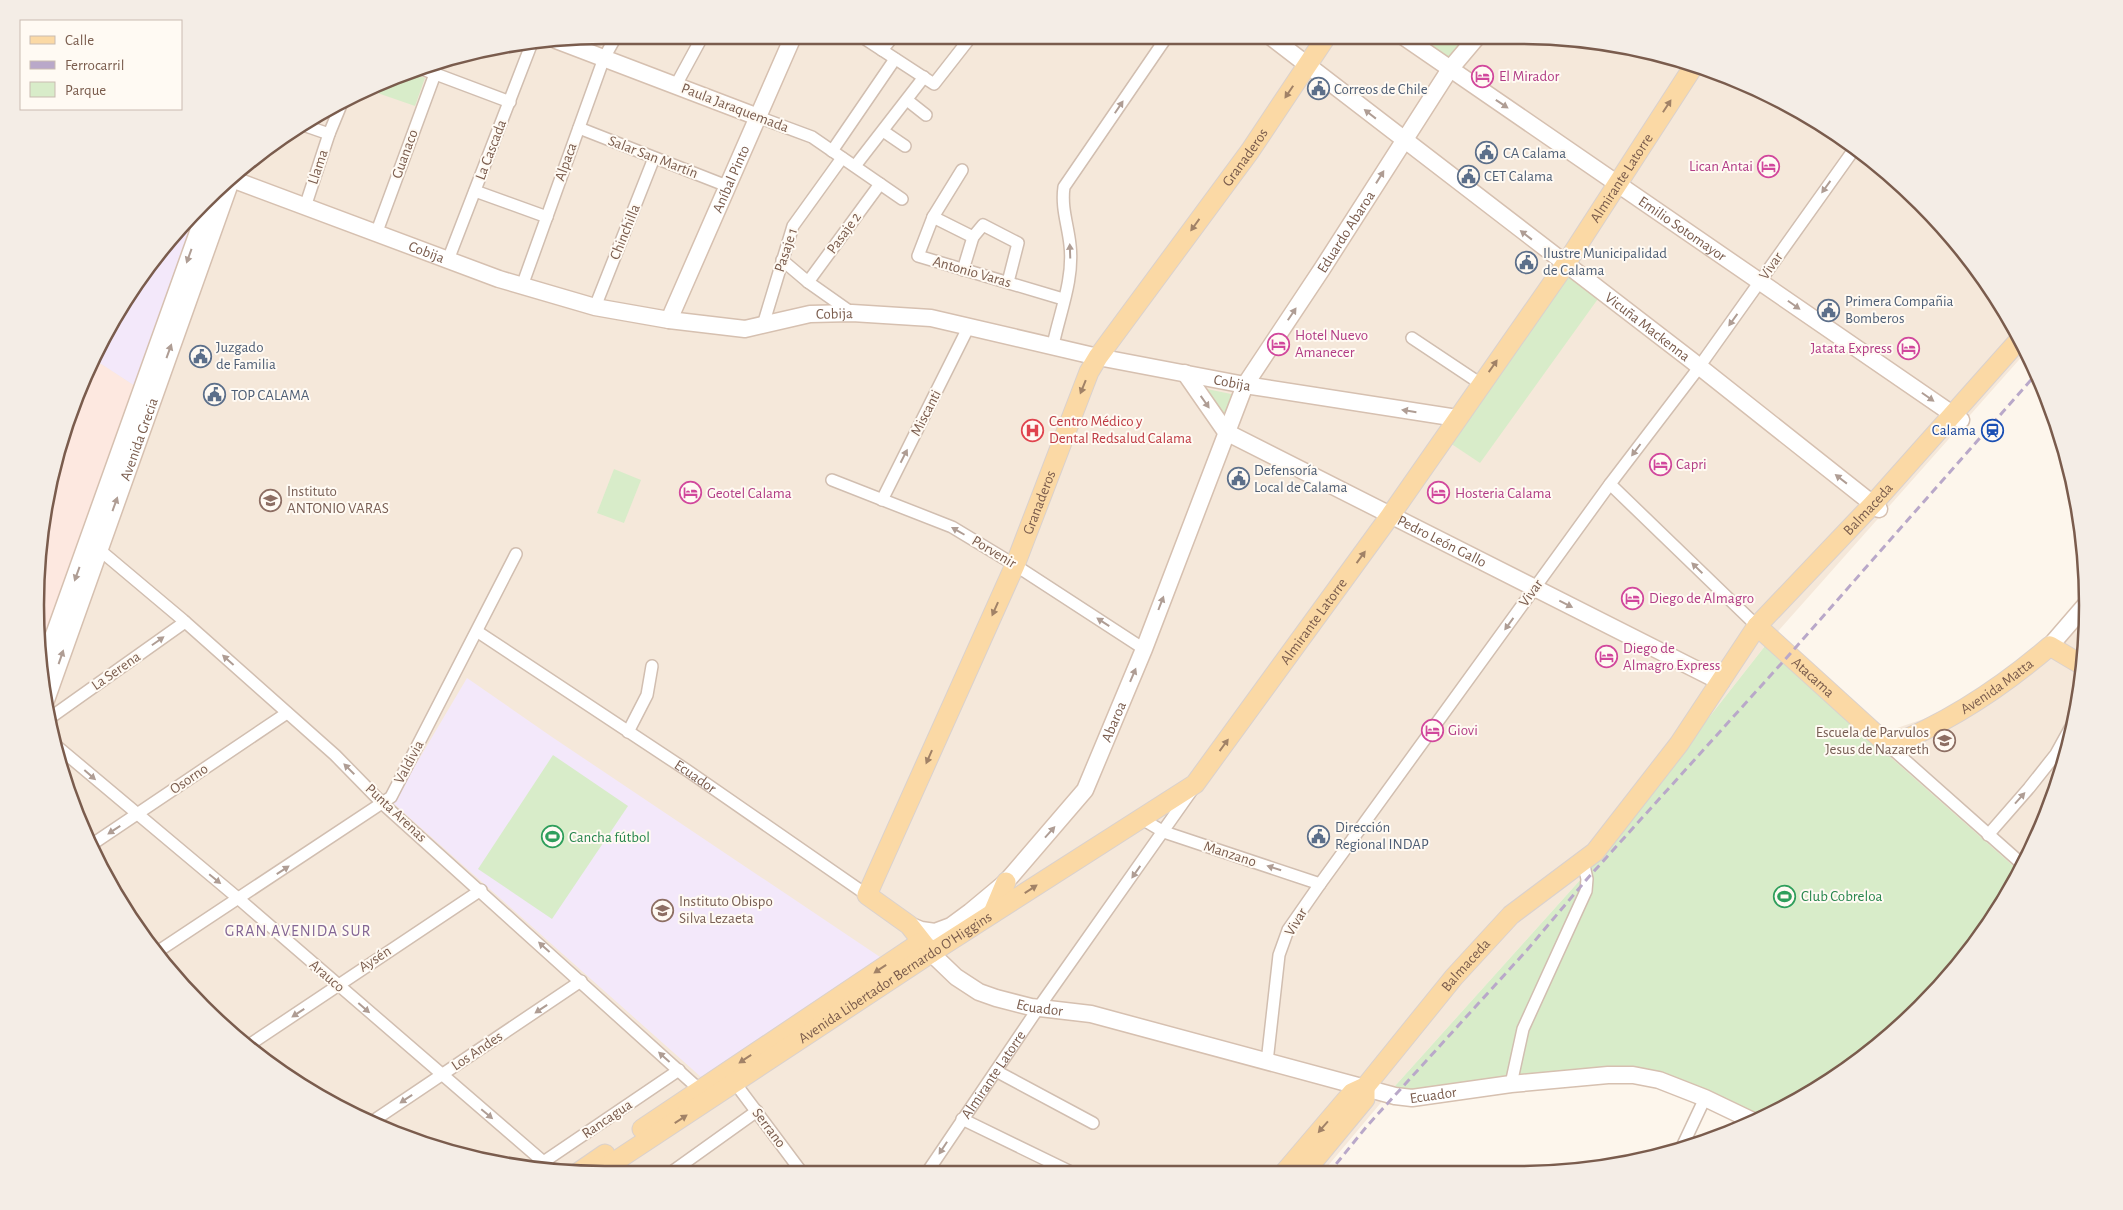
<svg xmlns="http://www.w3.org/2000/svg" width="2123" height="1210" font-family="'Alegreya Sans',sans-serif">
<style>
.residential{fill:#f5e8da}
.commercial{fill:#fde8e0}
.education{fill:#f3e8fa}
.green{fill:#d8ecc9}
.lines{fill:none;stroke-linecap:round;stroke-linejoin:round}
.street-casing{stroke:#d1beb0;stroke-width:14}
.secondary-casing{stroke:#d6c0b0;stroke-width:19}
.primary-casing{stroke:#dad1cd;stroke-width:21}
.street{stroke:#fff;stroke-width:11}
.secondary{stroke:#fff;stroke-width:16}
.primary{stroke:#fbd9a5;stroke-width:19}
.rail{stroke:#b9a8c9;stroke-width:3;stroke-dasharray:8 5;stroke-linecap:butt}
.oneway{fill:#a18267}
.oneway2{fill:#af9d94}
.labels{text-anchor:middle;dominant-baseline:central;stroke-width:4;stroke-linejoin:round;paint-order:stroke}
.hotel-label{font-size:15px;fill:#b23c85;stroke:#fffaf3;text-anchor:start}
.service-label{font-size:15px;fill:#4e5e75;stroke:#fffaf3;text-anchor:start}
.street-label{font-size:15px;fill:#7a5c4d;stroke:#fffaf3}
.health-label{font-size:15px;fill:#be3a42;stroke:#fffaf3;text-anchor:start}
.transit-label{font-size:15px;fill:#164399;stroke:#fffaf3;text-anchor:end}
.education-label{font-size:15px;fill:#785e54;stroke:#fffaf3;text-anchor:start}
.leisure-label{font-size:15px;fill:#27864d;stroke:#fffaf3;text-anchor:start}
.neighbourhood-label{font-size:16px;letter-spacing:1px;fill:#846695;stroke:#fffaf3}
.rim{fill:none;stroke:#7a5c4d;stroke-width:2.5}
</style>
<rect width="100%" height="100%" fill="#fdf6ec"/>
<g class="residential">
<polygon points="1556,36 1701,65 1834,131 1921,202 1992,288 2026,352 1765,646 1590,869 1395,1086 1321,1174 567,1174 422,1145 289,1079 229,1033 153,952 111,890 65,788 46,716 35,605 55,457 94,353 131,288 202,202 258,153 353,94 422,65 530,40"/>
<polygon points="2087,592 2088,605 2077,716 2045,823 2019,871 1868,738 1932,716 2000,677 2044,642"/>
</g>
<polygon class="commercial" points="92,358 135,386 40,656 35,605 54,457"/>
<g class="education">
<polygon points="202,202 135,386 92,358 131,288"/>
<polygon points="467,678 552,737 880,957 701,1077 393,803"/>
</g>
<g class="green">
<polygon points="1413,37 1470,37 1452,59 1444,58"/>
<polygon points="408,71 425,78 415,106 366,89"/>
<polygon points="1566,270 1600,296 1480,463 1447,441"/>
<polygon points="1207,389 1236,395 1225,419"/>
<polygon points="614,469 641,480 624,523 597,513"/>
<polygon points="1765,646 2019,871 1992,921 1921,1008 1803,1098 1756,1120 1655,1075 1408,1092 1395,1086 1590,869"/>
<polygon points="553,755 628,806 552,919 478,869"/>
</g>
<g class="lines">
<defs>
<g id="street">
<polyline points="865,39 934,84 970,38"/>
<polyline points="882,50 891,39"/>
<polyline points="417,67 510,102"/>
<polyline points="676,85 701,39"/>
<polyline points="907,100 926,115"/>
<polyline points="758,117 812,137 902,199"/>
<polyline points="303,125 329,134"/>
<polyline points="579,128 727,186"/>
<polyline points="883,131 905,146"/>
<polyline points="832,151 895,59"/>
<polyline points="855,166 924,77"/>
<polyline points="962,170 933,217 918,256 1063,299"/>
<polyline points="475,191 547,217"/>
<polyline points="305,207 329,134 343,100"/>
<polyline points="933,217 973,237 983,225 1018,243 1008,282"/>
<polyline points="376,234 435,74"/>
<polyline points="448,260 533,40"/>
<polyline points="782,260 808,282 852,313"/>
<polyline points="963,270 973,237"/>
<polyline points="808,282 880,184"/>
<polyline points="522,286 604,58 614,40"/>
<polyline points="595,307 654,158"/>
<polyline points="763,325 793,226 842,158"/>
<polyline points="1412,338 1481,384"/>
<path d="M1053 345C1060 312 1074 279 1070 245 1068 225 1061 208 1064 187L1166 38"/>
<polyline points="832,480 952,527 1015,565 1144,649"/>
<polyline points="1610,484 1757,626"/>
<polyline points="882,500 969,326"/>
<polyline points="95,546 183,620 335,755 383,804 700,1090"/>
<path id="s1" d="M478 632 688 771 867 895"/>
<polyline points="47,720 185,622"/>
<polyline points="628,732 647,695 652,666"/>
<polyline points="53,743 239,899 554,1171"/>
<polyline points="1889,746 2022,864"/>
<polyline points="1142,819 1164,832 1320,884"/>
<polyline points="1988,835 2029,788 2056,754 2077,716"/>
<polyline points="91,845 287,713"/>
<polyline points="154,954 391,797 516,554"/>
<polyline points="246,1047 481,890"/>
<polyline points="1267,1062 1279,955 1288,930 1320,884 1610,484 1694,374 1855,148"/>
<polyline points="996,1071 1093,1123"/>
<polyline points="735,1083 803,1174"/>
<polyline points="1511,1084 1523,1029 1586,891 1587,879 1583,861"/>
<polyline points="962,1119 1075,1174"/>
<polyline points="373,1121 581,981"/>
<polyline points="1681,1149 1705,1098"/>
<polyline points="536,1167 679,1070"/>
<polyline points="669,1174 757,1111"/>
<path id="s2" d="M926 1174 1039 1007 1192 790"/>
</g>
<g id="secondary">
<path id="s3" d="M1271 37 1691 360 1879 509"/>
<path id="s4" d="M1404 37 1961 420"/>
<polyline points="556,40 758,117"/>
<path id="s5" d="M229 178 499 279 595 307 669 320 745 329 810 314 852 313 931 318 1098 357 1245 385 1457 418"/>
<path id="s6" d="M669 320 792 39"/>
<path id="s7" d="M1185 373 1226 432 1721 682"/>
<polyline points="2050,646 2088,602"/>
<polyline points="41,671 212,193"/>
<path id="s8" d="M45 703 233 175"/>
<path id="s9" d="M909 925 921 930 935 932 951 926 970 912 1006 882 1085 790 1144 649 1245 385 1322 269 1450 69 1477 37"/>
<path id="s10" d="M931 953 956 977 979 992 996 998 1031 1007 1091 1014 1395 1096 1412 1098 1511 1084 1608 1075H1633L1659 1080 1705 1098 1753 1121"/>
</g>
<g id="primary">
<path id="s11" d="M1757 626 1889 746C1948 723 2001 688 2050 646L2082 665"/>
<polyline points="993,913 1006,882"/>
<path id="s12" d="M931 953 909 925 867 895 1015 565 1089 372 1098 357 1250 151 1326 37"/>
<polyline points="642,1129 921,942"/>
<polyline points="576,1174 605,1154"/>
<path id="s13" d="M596 1174 931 953 1195 784 1390 516 1565 265 1695 64"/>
<path id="s14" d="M1283 1174 1352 1093 1365 1087 1454 977 1511 915 1595 852 1679 744 1757 626 1873 504 2019 340"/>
<polyline points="1303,1174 1365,1099 1365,1087"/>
</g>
</defs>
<use href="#street" class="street-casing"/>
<use href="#secondary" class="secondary-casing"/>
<use href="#primary" class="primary-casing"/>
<use href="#street" class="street"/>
<use href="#secondary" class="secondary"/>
<use href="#primary" class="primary"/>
<polyline class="rail" points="1328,1174 1367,1126 1527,950 1587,879 1789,655 2037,373"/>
</g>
<defs><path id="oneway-solid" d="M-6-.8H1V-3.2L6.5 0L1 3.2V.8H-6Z" transform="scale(1.25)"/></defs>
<g class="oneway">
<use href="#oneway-solid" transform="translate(1289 92) rotate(124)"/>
<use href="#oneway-solid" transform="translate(1667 106) rotate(-57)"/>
<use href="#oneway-solid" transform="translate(1195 225) rotate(126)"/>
<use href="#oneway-solid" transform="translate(1493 366) rotate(-55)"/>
<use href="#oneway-solid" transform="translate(1083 387) rotate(112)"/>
<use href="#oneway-solid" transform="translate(1361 557) rotate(-54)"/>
<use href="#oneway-solid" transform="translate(995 609) rotate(114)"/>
<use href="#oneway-solid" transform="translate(1224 745) rotate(-54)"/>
<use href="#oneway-solid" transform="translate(929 757) rotate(114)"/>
<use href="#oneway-solid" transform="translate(1031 889) rotate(-33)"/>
<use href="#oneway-solid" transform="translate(880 969) rotate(146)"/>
<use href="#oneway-solid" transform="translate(745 1059) rotate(146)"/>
<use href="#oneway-solid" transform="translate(681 1119) rotate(-33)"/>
<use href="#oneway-solid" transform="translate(1323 1127) rotate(131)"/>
</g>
<g class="oneway2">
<use href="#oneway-solid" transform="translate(1502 104) rotate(34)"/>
<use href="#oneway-solid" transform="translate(1119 107) rotate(-56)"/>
<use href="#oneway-solid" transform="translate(1370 114) rotate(-142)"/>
<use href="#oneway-solid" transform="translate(1380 177) rotate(-58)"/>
<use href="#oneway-solid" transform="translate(1826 187) rotate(126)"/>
<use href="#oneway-solid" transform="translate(1526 235) rotate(-142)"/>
<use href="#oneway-solid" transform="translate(1070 251) rotate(-92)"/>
<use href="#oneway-solid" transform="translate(189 256) rotate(110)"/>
<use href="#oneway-solid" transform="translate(1794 305) rotate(35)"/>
<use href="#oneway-solid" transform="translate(1292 314) rotate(-56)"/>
<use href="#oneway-solid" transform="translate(1733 320) rotate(126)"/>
<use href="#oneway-solid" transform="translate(169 351) rotate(-70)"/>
<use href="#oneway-solid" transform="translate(1928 397) rotate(35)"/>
<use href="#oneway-solid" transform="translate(1205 402) rotate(55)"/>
<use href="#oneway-solid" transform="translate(1409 411) rotate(-171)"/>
<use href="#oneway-solid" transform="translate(1636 450) rotate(127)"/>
<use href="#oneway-solid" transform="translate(904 456) rotate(-63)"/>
<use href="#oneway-solid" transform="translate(1841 479) rotate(-142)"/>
<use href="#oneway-solid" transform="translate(115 504) rotate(-70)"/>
<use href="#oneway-solid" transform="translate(958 531) rotate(-150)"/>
<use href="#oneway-solid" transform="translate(1697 568) rotate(-136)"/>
<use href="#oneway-solid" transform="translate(77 574) rotate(110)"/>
<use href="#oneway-solid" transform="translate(1161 603) rotate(-69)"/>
<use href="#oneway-solid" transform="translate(1566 604) rotate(27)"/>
<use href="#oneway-solid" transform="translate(1103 622) rotate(-147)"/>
<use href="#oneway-solid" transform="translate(1509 624) rotate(126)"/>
<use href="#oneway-solid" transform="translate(158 641) rotate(-35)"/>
<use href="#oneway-solid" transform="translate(61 657) rotate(-71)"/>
<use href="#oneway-solid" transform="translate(228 660) rotate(-138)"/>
<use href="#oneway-solid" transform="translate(1133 675) rotate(-67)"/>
<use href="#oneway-solid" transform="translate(349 769) rotate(-135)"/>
<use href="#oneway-solid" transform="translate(90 775) rotate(41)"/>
<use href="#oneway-solid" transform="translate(2020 798) rotate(-48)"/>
<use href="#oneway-solid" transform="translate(114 830) rotate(147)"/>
<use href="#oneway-solid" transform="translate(1050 832) rotate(-48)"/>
<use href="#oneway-solid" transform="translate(1274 868) rotate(-162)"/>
<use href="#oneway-solid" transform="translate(283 870) rotate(-33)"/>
<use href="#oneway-solid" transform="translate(1136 872) rotate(125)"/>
<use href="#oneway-solid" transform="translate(215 879) rotate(39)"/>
<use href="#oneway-solid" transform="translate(544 947) rotate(-138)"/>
<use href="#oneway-solid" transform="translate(364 1008) rotate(41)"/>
<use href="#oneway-solid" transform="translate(541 1009) rotate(146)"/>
<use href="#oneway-solid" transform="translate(298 1013) rotate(147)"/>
<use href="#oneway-solid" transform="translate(664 1057) rotate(-138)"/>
<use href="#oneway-solid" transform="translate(406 1099) rotate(146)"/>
<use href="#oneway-solid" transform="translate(487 1114) rotate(40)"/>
<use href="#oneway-solid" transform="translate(943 1148) rotate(123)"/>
</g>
<defs>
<symbol id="hotel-ring" viewBox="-11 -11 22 22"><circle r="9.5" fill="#fffaf3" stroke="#d1479c" stroke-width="1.5"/><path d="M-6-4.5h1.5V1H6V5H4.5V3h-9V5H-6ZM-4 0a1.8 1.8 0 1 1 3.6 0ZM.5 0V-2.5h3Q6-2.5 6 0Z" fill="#d1479c"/></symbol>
<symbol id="civic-ring" viewBox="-11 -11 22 22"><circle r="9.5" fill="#fffaf3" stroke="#5c6f8a" stroke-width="1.5"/><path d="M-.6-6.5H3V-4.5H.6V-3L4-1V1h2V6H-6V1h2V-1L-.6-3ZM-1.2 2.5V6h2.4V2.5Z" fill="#5c6f8a"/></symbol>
<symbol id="hospital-ring" viewBox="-11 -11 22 22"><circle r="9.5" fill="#fffaf3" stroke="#e0444e" stroke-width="1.5"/><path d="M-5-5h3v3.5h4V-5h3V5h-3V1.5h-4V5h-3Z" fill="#e0444e"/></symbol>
<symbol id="station-ring" viewBox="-11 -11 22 22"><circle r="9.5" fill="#fffaf3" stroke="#1a4fb4" stroke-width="1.5"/><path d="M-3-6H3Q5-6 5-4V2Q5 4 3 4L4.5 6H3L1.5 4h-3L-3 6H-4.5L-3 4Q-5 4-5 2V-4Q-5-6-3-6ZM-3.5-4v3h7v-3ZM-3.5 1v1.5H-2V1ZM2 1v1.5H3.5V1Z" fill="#1a4fb4"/></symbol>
<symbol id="school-ring" viewBox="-11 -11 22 22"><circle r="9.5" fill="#fffaf3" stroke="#8d6e63" stroke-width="1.5"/><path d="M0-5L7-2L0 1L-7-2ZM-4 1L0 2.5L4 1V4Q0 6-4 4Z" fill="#8d6e63"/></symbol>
<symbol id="stadium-ring" viewBox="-11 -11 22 22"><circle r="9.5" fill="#fffaf3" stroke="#2e9e5b" stroke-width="1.5"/><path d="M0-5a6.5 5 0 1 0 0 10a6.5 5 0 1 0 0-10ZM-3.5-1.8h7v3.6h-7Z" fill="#2e9e5b"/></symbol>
</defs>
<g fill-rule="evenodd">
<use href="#hotel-ring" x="1470" y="64" width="25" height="25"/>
<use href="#civic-ring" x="1306" y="76" width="25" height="25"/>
<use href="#civic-ring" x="1474" y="140" width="25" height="25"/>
<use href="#hotel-ring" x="1756" y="154" width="25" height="25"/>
<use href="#civic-ring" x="1456" y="164" width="25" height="25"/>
<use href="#civic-ring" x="1514" y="250" width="25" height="25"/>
<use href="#civic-ring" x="1816" y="298" width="25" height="25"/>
<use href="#hotel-ring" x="1266" y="332" width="25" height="25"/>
<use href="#hotel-ring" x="1896" y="336" width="25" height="25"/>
<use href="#civic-ring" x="188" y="344" width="25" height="25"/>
<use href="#civic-ring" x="202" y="382" width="25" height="25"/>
<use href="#hospital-ring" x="1020" y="418" width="25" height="25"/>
<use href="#station-ring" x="1980" y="418" width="25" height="25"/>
<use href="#hotel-ring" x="1648" y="452" width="25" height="25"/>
<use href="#civic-ring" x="1226" y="466" width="25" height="25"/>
<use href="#hotel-ring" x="678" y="480" width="25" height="25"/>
<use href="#hotel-ring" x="1426" y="480" width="25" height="25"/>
<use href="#school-ring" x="258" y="488" width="25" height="25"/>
<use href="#hotel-ring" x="1620" y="586" width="25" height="25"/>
<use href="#hotel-ring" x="1594" y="644" width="25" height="25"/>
<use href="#hotel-ring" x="1420" y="718" width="25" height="25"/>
<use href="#school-ring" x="1932" y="728" width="25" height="25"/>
<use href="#civic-ring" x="1306" y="824" width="25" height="25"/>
<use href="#stadium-ring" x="540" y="824" width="25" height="25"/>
<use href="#stadium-ring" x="1772" y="884" width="25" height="25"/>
<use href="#school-ring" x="650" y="898" width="25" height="25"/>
</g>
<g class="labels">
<g class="hotel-label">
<text x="1499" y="76">El Mirador</text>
<text x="1753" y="166" text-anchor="end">Lican Antai</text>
<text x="1295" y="335">Hotel Nuevo<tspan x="1295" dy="17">Amanecer</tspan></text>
<text x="1892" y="348" text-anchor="end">Jatata Express</text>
<text x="1676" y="464">Capri</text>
<text x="707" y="493">Geotel Calama</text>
<text x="1455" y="493">Hosteria Calama</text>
<text x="1649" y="598">Diego de Almagro</text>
<text x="1623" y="648">Diego de<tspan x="1623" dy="17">Almagro Express</tspan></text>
<text x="1448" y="730">Giovi</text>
</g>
<g class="service-label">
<text x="1334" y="89">Correos de Chile</text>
<text x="1503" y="153">CA Calama</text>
<text x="1484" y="176">CET Calama</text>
<text x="1543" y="253">Ilustre Municipalidad<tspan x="1543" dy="17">de Calama</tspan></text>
<text x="1845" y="301">Primera Compañia<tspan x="1845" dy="17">Bomberos</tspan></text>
<text x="216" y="347">Juzgado<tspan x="216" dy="17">de Familia</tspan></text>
<text x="231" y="395">TOP CALAMA</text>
<text x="1254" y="470">Defensoría<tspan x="1254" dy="17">Local de Calama</tspan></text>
<text x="1335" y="827">Dirección<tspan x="1335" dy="17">Regional INDAP</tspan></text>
</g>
<g class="street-label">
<text transform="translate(735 108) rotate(21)">Paula Jaraquemada</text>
<text transform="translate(491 150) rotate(-69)">La Cascada</text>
<text transform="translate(405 154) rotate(-70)">Guanaco</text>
<text stroke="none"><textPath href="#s12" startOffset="921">Granaderos</textPath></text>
<text transform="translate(653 157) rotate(21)">Salar San Martín</text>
<text transform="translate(566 162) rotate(-70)">Alpaca</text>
<text transform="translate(318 167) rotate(-72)">Llama</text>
<text stroke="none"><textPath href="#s13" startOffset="1456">Almirante Latorre</textPath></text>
<text stroke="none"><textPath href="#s6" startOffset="154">Aníbal Pinto</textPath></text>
<text stroke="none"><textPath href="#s4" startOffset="338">Emilio Sotomayor</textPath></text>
<text stroke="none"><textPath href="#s9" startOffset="855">Eduardo Abaroa</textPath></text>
<text transform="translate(625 232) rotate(-68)">Chinchilla</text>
<text transform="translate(844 233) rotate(-54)">Pasaje 2</text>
<text transform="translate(786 250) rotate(-72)">Pasaje 1</text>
<text stroke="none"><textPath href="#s5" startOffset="211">Cobija</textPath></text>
<text transform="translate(1771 266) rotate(-55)">Vivar</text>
<text transform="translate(972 272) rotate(16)">Antonio Varas</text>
<text stroke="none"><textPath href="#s5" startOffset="631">Cobija</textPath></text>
<text stroke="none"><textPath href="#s3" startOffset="475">Vicuña Mackenna</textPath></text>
<text stroke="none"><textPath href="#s5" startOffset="1036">Cobija</textPath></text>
<text transform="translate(926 413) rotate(-63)">Miscanti</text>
<text stroke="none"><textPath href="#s8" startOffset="280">Avenida Grecia</textPath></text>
<text stroke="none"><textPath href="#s12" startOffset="516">Granaderos</textPath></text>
<text stroke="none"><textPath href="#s14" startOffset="891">Balmaceda</textPath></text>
<text stroke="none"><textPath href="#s7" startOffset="314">Pedro León Gallo</textPath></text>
<text transform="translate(994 552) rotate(31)">Porvenir</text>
<text transform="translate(1531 593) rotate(-54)">Vivar</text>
<text stroke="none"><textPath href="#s13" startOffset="916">Almirante Latorre</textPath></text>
<text transform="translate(116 671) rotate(-35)">La Serena</text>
<text stroke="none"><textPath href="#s11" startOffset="76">Atacama</textPath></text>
<text stroke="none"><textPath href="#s11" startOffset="302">Avenida Matta</textPath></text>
<text stroke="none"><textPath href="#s9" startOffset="310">Abaroa</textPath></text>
<text transform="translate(409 762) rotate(-62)">Valdivia</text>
<text stroke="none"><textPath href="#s1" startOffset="261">Ecuador</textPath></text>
<text transform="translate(189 779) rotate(-34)">Osorno</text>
<text transform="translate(396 813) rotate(43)">Punta Arenas</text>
<text transform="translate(1230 854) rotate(18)">Manzano</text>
<text transform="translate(1296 922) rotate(-59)">Vivar</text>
<text transform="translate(375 959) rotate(-33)">Aysén</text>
<text stroke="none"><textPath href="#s14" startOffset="279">Balmaceda</textPath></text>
<text transform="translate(327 976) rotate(41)">Arauco</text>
<text stroke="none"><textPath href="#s13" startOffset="358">Avenida Libertador Bernardo O'Higgins</textPath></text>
<text stroke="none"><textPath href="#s10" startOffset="125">Ecuador</textPath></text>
<text transform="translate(477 1051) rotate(-34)">Los Andes</text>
<text stroke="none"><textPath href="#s2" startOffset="120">Almirante Latorre</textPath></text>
<text stroke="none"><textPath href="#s10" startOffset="530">Ecuador</textPath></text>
<text transform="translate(607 1119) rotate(-34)">Rancagua</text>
<text transform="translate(769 1128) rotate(53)">Serrano</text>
</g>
<g class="health-label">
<text x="1049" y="421">Centro Médico y<tspan x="1049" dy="17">Dental Redsalud Calama</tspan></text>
</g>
<g class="transit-label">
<text x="1976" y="430">Calama</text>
</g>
<g class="education-label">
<text x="287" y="491">Instituto<tspan x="287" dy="17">ANTONIO VARAS</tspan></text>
<text x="1929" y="732" text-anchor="end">Escuela de Parvulos<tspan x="1929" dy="17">Jesus de Nazareth</tspan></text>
<text x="679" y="901">Instituto Obispo<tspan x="679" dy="17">Silva Lezaeta</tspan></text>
</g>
<g class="leisure-label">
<text x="569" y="837">Cancha fútbol</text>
<text x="1801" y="896">Club Cobreloa</text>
</g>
<g class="neighbourhood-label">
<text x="298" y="931">GRAN AVENIDA SUR</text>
</g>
</g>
<path d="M0 0H2123V1210H0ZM605 44H1518A561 561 0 0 1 2079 605V605A561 561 0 0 1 1518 1166H605A561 561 0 0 1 44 605V605A561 561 0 0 1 605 44Z" fill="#f4ede6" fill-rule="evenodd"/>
<path class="rim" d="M605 44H1518A561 561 0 0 1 2079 605V605A561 561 0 0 1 1518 1166H605A561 561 0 0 1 44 605V605A561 561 0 0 1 605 44Z"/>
<rect x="20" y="20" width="162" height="90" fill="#fffaf3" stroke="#cabbb1"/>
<rect x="30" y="36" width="25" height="8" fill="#fbd9a5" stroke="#cabbb1"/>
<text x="65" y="45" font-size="15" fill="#7a5c4d">Calle</text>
<rect x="30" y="61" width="25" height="8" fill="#b9a8c9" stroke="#cabbb1"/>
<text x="65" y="70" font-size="15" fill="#7a5c4d">Ferrocarril</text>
<rect x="30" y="82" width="25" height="15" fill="#d8ecc9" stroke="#cabbb1"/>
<text x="65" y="95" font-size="15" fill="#7a5c4d">Parque</text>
</svg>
